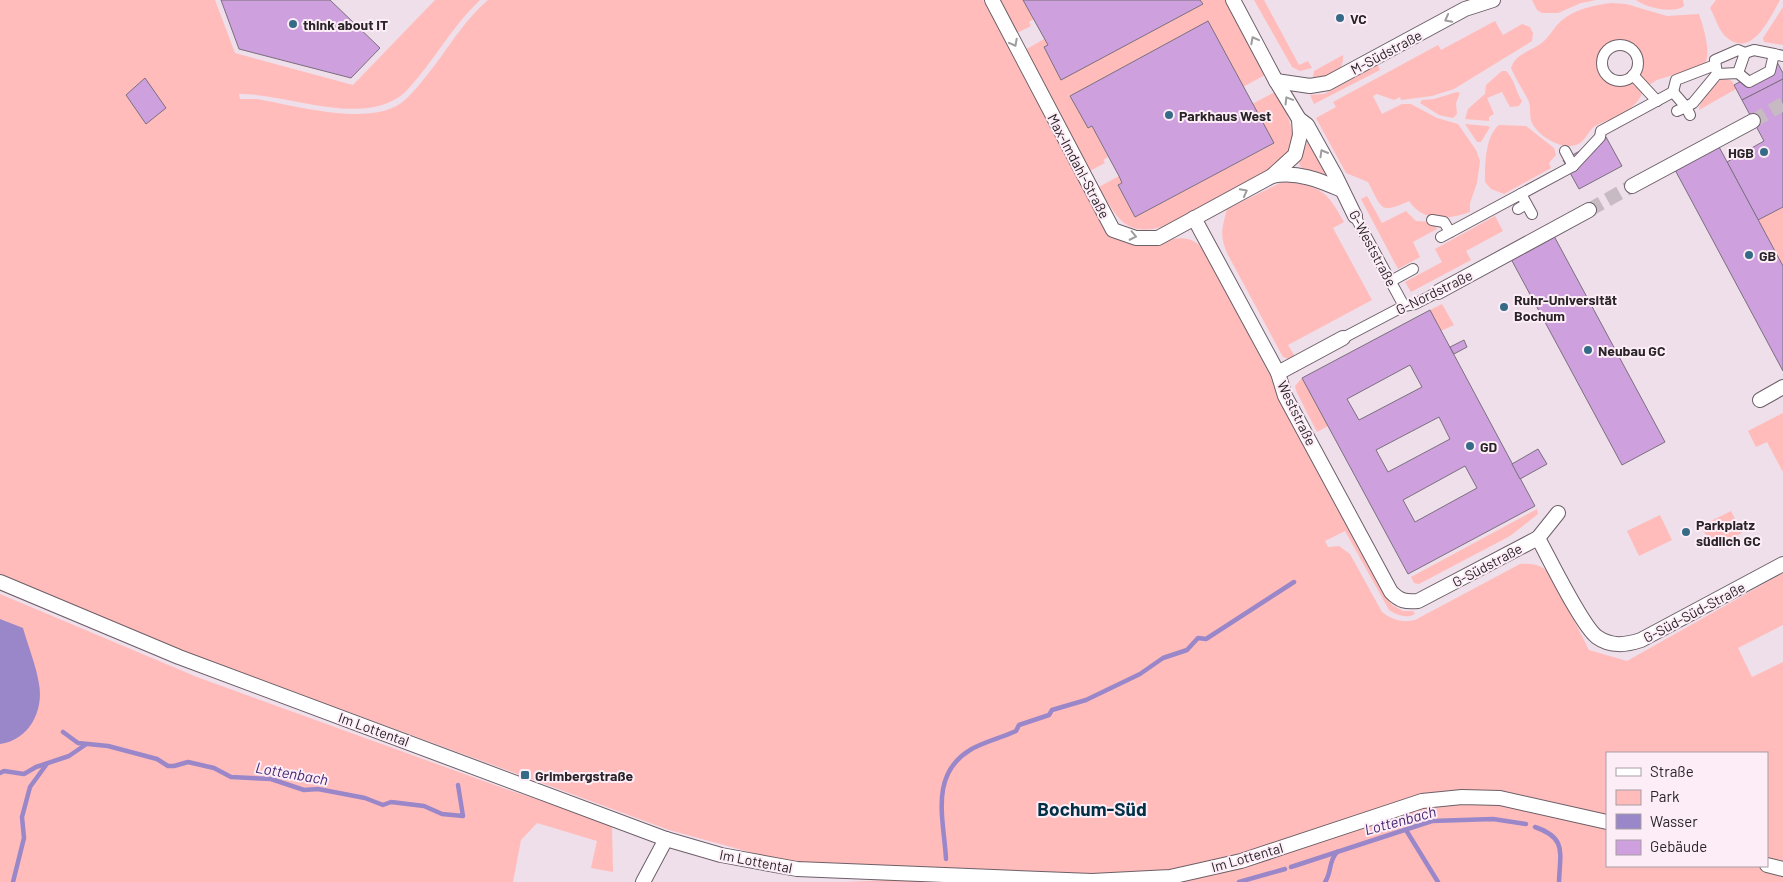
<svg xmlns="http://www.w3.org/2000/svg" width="1783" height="882" font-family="Barlow,sans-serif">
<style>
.green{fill:#ffbcba;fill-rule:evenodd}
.water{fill:#9987c9}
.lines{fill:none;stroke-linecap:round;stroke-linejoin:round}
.stream{stroke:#9987c9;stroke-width:4.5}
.building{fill:#cea0dd;stroke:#7a707d;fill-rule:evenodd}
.minor-tunnel{stroke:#c7bac3;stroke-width:14;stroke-dasharray:14 7;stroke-linecap:butt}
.pedestrian-casing{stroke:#6c5f68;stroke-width:12}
.minor-casing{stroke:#6c5f68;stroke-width:16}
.pedestrian{stroke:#fff;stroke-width:10}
.minor{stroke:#fff;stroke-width:14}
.oneway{stroke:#9f9c9e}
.poi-dot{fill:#366b87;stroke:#fdedf7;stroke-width:2}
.labels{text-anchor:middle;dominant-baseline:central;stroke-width:4;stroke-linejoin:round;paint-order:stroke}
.poi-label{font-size:14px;font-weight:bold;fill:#292427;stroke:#fdedf7;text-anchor:start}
.street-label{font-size:14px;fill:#292427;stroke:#fdedf7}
.water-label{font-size:15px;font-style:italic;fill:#442675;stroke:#fdedf7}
.district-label{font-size:19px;font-weight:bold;fill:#013045;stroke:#fdedf7}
</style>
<rect width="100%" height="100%" fill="#efdfea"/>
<g class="green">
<path d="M0 0H215L235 53 353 85 435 0H480C452 26 434 61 408 89 369 131 289 93 239 94L240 99H256C295 105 373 129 405 100 416 90 426 76 435 65 452 42 466 19 488 0H983L1108 232C1147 265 1172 224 1198 244 1202 248 1206 255 1209 260L1271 377 1279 400 1392 605 1403 611H1413L1415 614C1407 619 1397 615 1389 610L1345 531 1325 541 1328 547 1339 546 1350 554 1382 612C1392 620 1403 623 1415 620L1520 564C1535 563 1544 565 1553 579L1589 650 1627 661 1783 573V625L1738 648 1752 677 1783 662V882H845L889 880 871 867 842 864H793L669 830 162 643 0 576ZM1607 753H1767V866H1607Z"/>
<polygon points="997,0 1023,0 1034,19 1029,22 1031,26 1015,34"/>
<polygon points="1200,0 1227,0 1265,75 1243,87 1207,22 1070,96 1088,128 1092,126 1108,157 1103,160 1105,163 1090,171 1025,50 1044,39 1048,45 1044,48 1061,79 1203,4"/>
<polygon points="1254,0 1264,0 1299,65 1308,61 1312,68 1300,71 1292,67"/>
<polygon points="1532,0 1596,0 1581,3 1558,13 1542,13 1537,10"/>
<path d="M1636 0H1683L1684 6C1673 14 1647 8 1636 0Z"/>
<path d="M1716 0H1780C1769 20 1751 60 1725 36 1718 29 1715 16 1710 8Z"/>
<path d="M1612 3 1626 4 1667 16 1699 14C1704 29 1711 51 1705 65L1657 80 1649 85 1638 75C1639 70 1642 64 1642 60 1640 31 1598 35 1597 64 1596 69 1598 74 1602 77 1611 85 1620 85 1631 82L1643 92C1635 111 1615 117 1597 125 1588 129 1587 141 1576 145 1561 150 1541 137 1533 125 1529 119 1531 109 1529 102 1524 91 1516 80 1511 68 1516 53 1532 51 1543 42 1550 36 1554 27 1561 21 1575 9 1594 5 1612 3Z"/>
<polygon points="1783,7 1783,45 1764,42 1763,38"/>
<path d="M1495 21 1503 35 1522 24 1530 27 1533 33 1532 41 1454 89 1432 96 1401 100 1400 97 1394 100 1377 94 1373 96 1382 114 1402 104H1411L1437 118 1458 124 1476 150 1480 161 1477 183 1470 203V212C1448 220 1423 222 1409 201 1379 215 1382 208 1368 182L1346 173 1316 118 1336 107 1333 102 1438 45 1441 50Z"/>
<path d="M1343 55C1344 75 1328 76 1312 81L1314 71Z"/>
<polygon points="1378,65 1380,70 1314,104 1310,95 1324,94"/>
<path d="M1502 71H1506C1514 78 1516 92 1522 101L1519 106 1510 107 1502 92 1487 98 1494 114 1489 117V121L1465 119 1468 109 1485 94 1486 85Z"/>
<path d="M1724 78 1732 81 1736 89 1699 110C1700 98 1714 84 1724 78Z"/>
<path d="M1275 92C1290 120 1304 139 1276 166L1162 227C1124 237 1116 216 1099 187L1119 176 1122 183 1118 186 1135 217 1273 144 1252 104Z"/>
<polygon points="1457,92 1460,93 1456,103 1457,114 1453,118 1439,115 1420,103 1422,100 1434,99"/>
<polygon points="1465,124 1487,126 1490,127 1481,142 1477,142"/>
<path d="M1499 125 1526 126 1554 148 1556 155 1549 163 1551 168 1504 194 1491 189 1485 182C1485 165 1485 136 1499 125Z"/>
<path d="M1308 140 1328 177C1317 174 1305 175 1299 164Z"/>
<path d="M1284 181C1320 187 1326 189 1344 222L1333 228 1372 300 1288 345 1296 358 1288 359 1283 357 1228 255C1219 235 1222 229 1227 209Z"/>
<polygon points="1367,196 1382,223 1406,211 1416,221 1433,222 1437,229 1413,242 1420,257 1398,269 1361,199"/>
<polygon points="1783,207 1783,266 1758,220"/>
<polygon points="1495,216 1503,231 1466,251 1471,260 1411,292 1405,282 1442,262 1435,249"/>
<polygon points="1442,304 1454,325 1441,331 1430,310"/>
<polygon points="1302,378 1328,426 1317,432 1297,393 1295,386"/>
<polygon points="1783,413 1783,472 1767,442 1756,447 1748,431"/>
<polygon points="1537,509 1538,514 1510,536 1419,584 1414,583 1411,577"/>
<polygon points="1731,511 1742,533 1713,548 1701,526"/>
<polygon points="1660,515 1672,540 1639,556 1627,531"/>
<polygon points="0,594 197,677 503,788 612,824 613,872 591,868 597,841 537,823 521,840 513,882 0,882"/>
</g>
<path class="water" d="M0 619 23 628C28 646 36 665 39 684 44 711 29 740 0 744Z"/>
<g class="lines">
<g class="stream">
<polyline points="63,732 78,743 108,746 157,759 168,766 174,766 188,762 214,768 231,777 271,779 304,790 318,789 365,798 383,805 391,802 424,806 442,814 463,816 458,785"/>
<polyline points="0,773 4,771 24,774 36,767 69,756 85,745"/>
<path d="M1535 827C1567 838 1560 852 1559 882"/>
<polyline points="1406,830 1438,882"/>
<path d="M946 859C944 820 929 775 970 750 983 742 1001 738 1016 731L1019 725 1049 715 1052 710 1086 700 1140 674 1163 658 1187 650 1198 638 1206 639 1294 582"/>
<polyline points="1291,867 1432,821 1493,819 1526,824"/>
<polyline points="13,882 24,838 22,817 30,787 46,765"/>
<polyline points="1239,882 1285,869"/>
<path d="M1325 882C1332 872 1328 862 1337 852"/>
</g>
</g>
<g class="building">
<polygon points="221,0 330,0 380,48 351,78 239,49"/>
<polygon points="1023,0 1200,0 1203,4 1061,80 1044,47 1048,45"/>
<polygon points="1208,21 1274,143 1135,217 1118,185 1122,183 1119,176 1092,126 1088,128 1070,96"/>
<polygon points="1777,62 1783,73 1783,79 1742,100 1734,85"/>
<polygon points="145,78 166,108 146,124 126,95"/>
<polygon points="1783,79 1783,207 1758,220 1727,162 1764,141 1742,100"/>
<polygon points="1606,137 1622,166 1579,189 1563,160"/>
<polygon points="1718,145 1783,266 1783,371 1674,168"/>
<polygon points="1554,236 1665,442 1622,465 1511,259"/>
<path d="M1430 310 1535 506 1408 574 1302 378ZM1410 365 1422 387 1359 420 1347 399ZM1439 417 1450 439 1388 472 1376 450ZM1465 466 1477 488 1415 522 1403 500Z"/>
<polygon points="1464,340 1467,347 1454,354 1450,347"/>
<polygon points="1538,449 1547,464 1520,479 1512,464"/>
</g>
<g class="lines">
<g class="minor-tunnel">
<polyline points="1753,121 1783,104"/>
<polyline points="1589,210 1632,186"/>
</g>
<defs>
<g id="pedestrian">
<circle cx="1620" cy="63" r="18"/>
<polyline points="1738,73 1745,53"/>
<polyline points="1717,74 1715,60 1738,50 1745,53 1754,50 1774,54"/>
<polyline points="1633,75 1657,101"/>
<polyline points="1673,92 1676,80 1715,65"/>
<polyline points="1677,111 1686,107 1690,115"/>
<polyline points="1565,151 1573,166"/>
<polyline points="1521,194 1532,214"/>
<polyline points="1518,209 1526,204"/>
<polyline points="1355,216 1404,306"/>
<polyline points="1432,220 1444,222 1450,232"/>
<polyline points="1441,237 1573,166 1600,137 1601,131 1673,92 1686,107 1693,103 1717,74 1738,73 1749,82 1770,71 1774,54 1783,56"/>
<polyline points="1391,281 1413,269"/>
<polyline points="1343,338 1404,306 1415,304 1438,292"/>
</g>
<g id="minor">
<polyline points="992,0 1113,230 1136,238 1158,238 1272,176 1295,155 1300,135 1299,119"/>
<polyline points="1233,0 1276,81 1299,119 1307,125 1336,177 1355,216"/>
<polyline points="1276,81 1310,86 1328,83 1465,9 1493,0"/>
<path d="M1272 176C1297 171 1319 180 1342 190"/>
<polyline points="1632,186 1753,121"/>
<path d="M1194 218 1278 373 1285 396 1391 592C1400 601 1405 602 1418 601L1538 538 1558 513"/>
<polyline points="1438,292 1589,210"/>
<polyline points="1278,373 1343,338"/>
<polyline points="1760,400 1783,387"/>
<path d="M1538 538C1549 558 1582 626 1597 637 1611 647 1626 645 1641 640L1783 564"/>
<polyline points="0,582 179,657 666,839 721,855 797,869 1092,881 1170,877 1241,861 1422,801 1462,797 1500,798 1607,822"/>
<polyline points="1767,865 1783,869"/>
<polyline points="643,882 666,839"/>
</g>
</defs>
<use href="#pedestrian" class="pedestrian-casing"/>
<use href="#minor" class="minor-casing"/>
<use href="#pedestrian" class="pedestrian"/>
<use href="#minor" class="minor"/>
</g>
<defs><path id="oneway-chevron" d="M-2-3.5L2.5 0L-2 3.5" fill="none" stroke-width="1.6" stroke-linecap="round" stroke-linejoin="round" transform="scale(1.25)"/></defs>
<g class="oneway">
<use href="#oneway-chevron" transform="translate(1448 19) rotate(152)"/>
<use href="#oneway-chevron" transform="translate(1254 40) rotate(-118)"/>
<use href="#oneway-chevron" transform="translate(1014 43) rotate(62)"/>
<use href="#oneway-chevron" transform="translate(1288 100) rotate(-121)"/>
<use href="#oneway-chevron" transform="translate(1323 153) rotate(-120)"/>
<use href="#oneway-chevron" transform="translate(1244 192) rotate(-28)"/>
<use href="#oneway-chevron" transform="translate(1133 236) rotate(12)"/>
</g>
<g class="poi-dot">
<circle cx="1340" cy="18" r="5"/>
<circle cx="293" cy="24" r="5"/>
<circle cx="1169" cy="115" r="5"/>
<circle cx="1764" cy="152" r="5"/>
<circle cx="1749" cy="255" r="5"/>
<circle cx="1504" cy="307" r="5"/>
<circle cx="1588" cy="350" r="5"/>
<circle cx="1470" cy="446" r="5"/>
<circle cx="1686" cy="532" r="5"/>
<rect x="520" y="770" width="10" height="10" rx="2.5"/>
</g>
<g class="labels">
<g class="poi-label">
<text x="1350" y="18">VC</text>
<text x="303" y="24">think about IT</text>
<text x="1179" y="115">Parkhaus West</text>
<text x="1754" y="152" text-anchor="end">HGB</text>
<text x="1759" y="255">GB</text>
<text x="1514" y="299">Ruhr-Universität<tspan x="1514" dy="16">Bochum</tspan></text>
<text x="1598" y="350">Neubau GC</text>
<text x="1480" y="446">GD</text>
<text x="1696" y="524">Parkplatz<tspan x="1696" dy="16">südlich GC</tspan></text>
<text x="535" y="775">Grimbergstraße</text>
</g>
<g class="street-label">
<text transform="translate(1386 52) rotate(-28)">M-Südstraße</text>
<text transform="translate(1079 166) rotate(62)">Max-Imdahl-Straße</text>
<text transform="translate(1373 248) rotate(62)">G-Weststraße</text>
<text transform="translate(1434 292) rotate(-26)">G-Nordstraße</text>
<text transform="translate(1297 413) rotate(64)">Weststraße</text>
<text transform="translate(1487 565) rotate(-28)">G-Südstraße</text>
<text transform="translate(1694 612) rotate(-28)">G-Süd-Süd-Straße</text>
<text transform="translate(374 729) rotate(20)">Im Lottental</text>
<text transform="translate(1247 857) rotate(-16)">Im Lottental</text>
<text transform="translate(756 861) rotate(11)">Im Lottental</text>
</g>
<g class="water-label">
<text transform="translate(292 773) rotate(10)">Lottenbach</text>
<text transform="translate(1400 820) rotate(-15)">Lottenbach</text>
</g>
<g class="district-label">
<text x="1092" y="808">Bochum-Süd</text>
</g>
</g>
<rect x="1606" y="752" width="162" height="115" fill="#fdedf7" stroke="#a89da4"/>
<rect x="1616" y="768" width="25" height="8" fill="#ffffff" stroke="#a89da4"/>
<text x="1650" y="777" font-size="15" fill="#292427">Straße</text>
<rect x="1616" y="790" width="25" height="15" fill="#ffbcba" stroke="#a89da4"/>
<text x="1650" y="802" font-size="15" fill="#292427">Park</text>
<rect x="1616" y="814" width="25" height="15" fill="#9987c9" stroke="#a89da4"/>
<text x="1650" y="827" font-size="15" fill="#292427">Wasser</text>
<rect x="1616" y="840" width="25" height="15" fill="#cea0dd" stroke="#a89da4"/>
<text x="1650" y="852" font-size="15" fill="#292427">Gebäude</text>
</svg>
